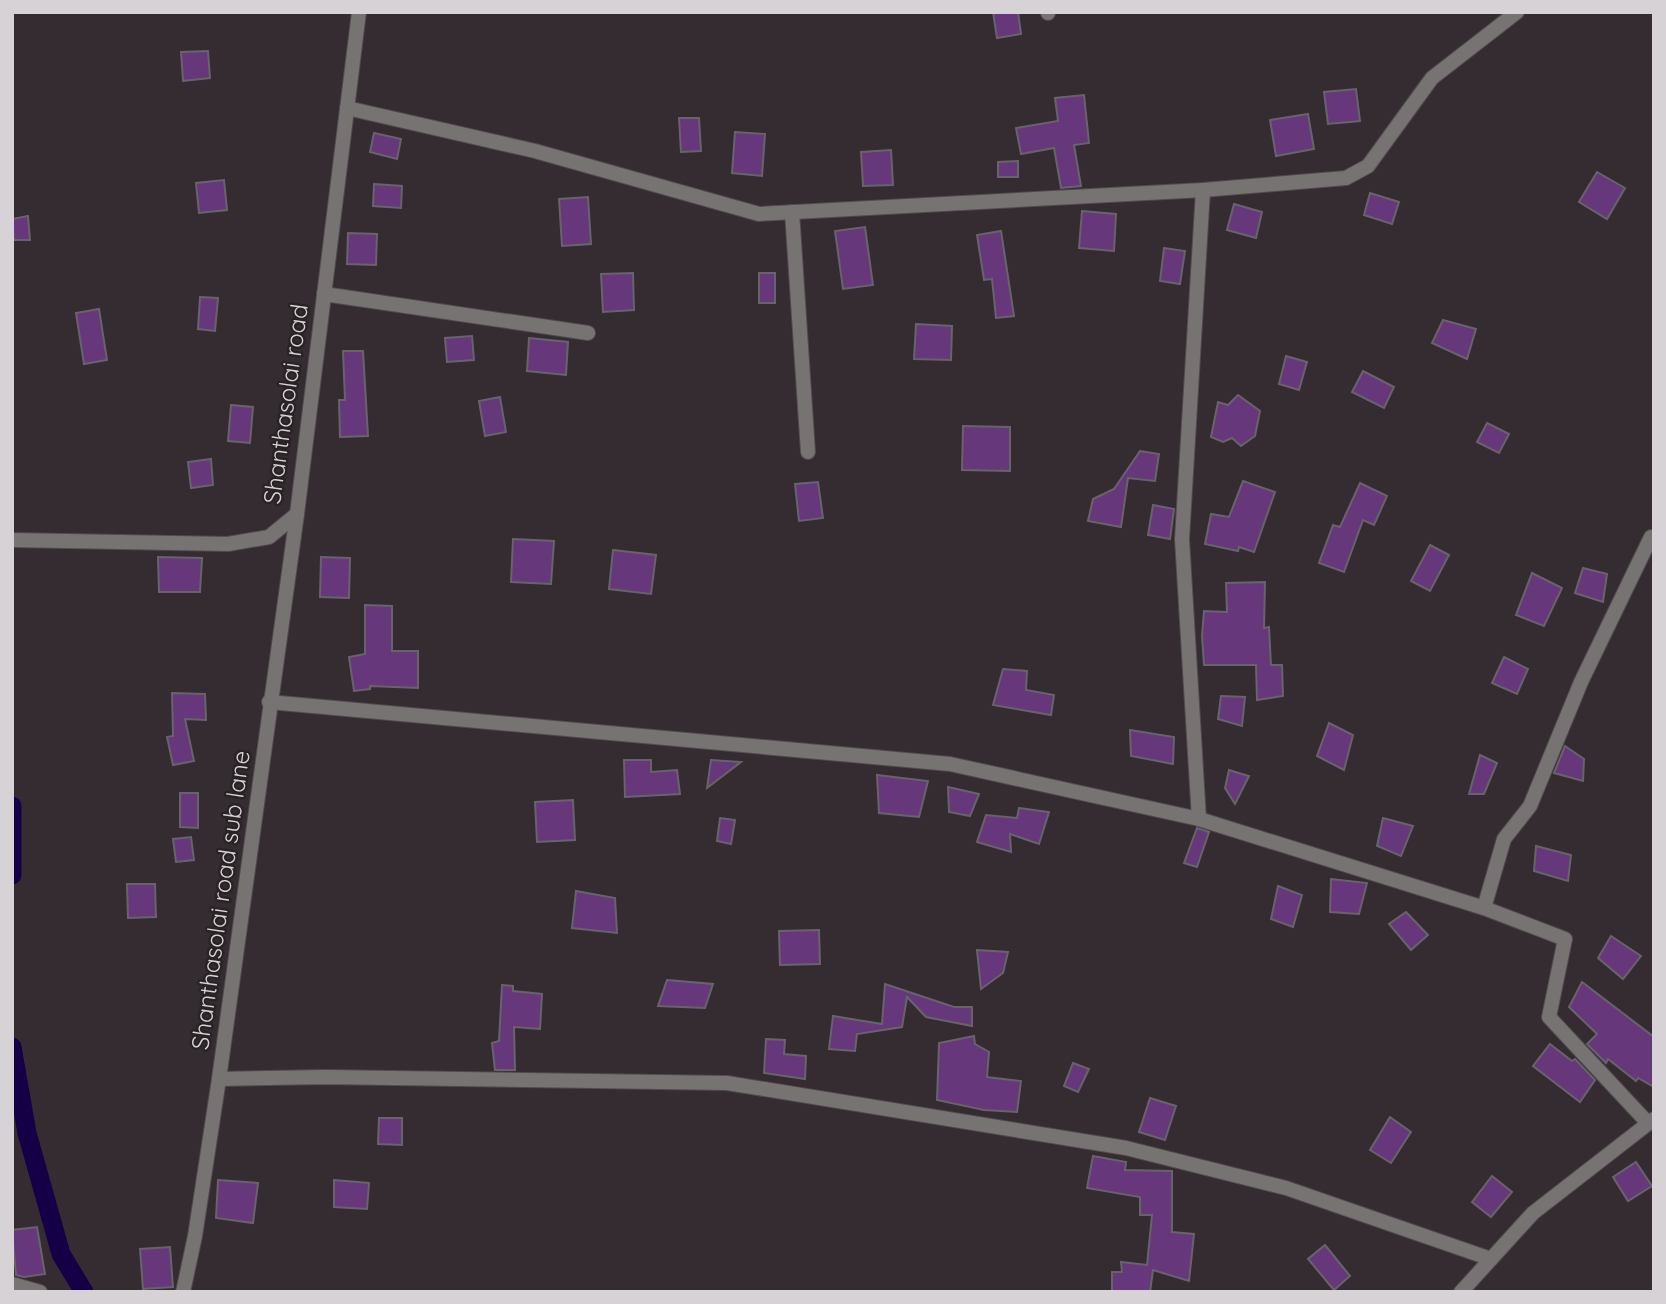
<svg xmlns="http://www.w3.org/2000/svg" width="1666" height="1304" font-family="Quicksand,sans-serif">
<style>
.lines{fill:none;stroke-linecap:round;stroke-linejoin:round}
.canal{stroke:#150048;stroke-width:19}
.building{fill:#67377c;stroke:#68636b;stroke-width:2}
.minor-casing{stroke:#514a4e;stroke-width:16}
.minor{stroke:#777373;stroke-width:14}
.labels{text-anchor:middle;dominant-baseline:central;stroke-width:5;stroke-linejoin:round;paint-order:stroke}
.street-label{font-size:24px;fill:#d7d2d5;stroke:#2a2326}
</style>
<rect width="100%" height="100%" fill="#342c30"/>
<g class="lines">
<g class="canal">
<polyline points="12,806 12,875"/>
<polyline points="12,1047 27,1133 61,1254 84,1292"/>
</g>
</g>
<g class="building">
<polygon points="993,12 1018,12 1021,34 997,38"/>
<polygon points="208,51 210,78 183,81 181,52"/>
<polygon points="1356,89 1360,121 1328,124 1324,92"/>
<polygon points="1084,95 1089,143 1074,145 1081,186 1061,188 1054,148 1021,154 1016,128 1058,121 1055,98"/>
<polygon points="1308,114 1314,149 1276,156 1270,120"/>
<polygon points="679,118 699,118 701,151 681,152"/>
<polygon points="735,132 765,134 762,176 732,173"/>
<polygon points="374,133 401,139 397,159 370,152"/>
<polygon points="891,150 893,185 863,186 861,152"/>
<polygon points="1018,161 1018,177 998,177 998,162"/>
<polygon points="1597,172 1625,188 1607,219 1579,202"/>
<polygon points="224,180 227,210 199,213 196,183"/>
<polygon points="374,184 402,186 401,208 373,206"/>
<polygon points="1370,193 1399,202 1392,224 1364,215"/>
<polygon points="588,197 591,244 562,246 559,199"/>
<polygon points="1234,204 1262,212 1256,238 1227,230"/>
<polygon points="1082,211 1116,214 1114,251 1079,248"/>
<polygon points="28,216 30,240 14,240 12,219"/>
<polygon points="865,227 873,285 843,289 835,231"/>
<polygon points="1001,231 1014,316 996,318 992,279 984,280 977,235"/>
<polygon points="348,233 377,234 376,265 347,264"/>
<polygon points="1164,248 1185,251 1180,284 1160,281"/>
<polygon points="633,273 634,310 603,312 601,274"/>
<rect x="759" y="273" width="16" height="30"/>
<polygon points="200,297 218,298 215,331 198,329"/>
<polygon points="99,309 107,360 84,364 76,313"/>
<polygon points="1443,320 1476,329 1467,359 1432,343"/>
<polygon points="916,324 952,326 951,360 914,359"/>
<polygon points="472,336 474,360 447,362 445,338"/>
<polygon points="529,338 568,342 566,375 527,371"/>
<polygon points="343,351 363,351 368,436 340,437 339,400 345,400"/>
<polygon points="1286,356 1307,362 1299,390 1279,384"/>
<polygon points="1363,371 1394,387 1384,408 1352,392"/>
<polygon points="1238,395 1260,411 1255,436 1241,446 1232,438 1223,442 1211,437 1218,402 1228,405"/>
<polygon points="500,397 506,432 485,436 479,401"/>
<polygon points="231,405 253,407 250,443 228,441"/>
<polygon points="1487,423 1509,434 1499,453 1477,442"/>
<polygon points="963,426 1010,427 1010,471 962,470"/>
<polygon points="1140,451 1159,454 1155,481 1128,478 1121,527 1088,521 1093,499 1114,489"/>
<polygon points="211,459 213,485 191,488 188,462"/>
<polygon points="1243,481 1275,492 1254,552 1239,547 1238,551 1205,544 1211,514 1229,517"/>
<polygon points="818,482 823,518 799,521 795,484"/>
<polygon points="1360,483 1387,496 1374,525 1363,520 1344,572 1319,563 1333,525 1340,527"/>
<polygon points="1153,505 1174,509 1170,539 1148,535"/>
<polygon points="513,539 554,541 551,584 511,582"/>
<polygon points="1430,545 1449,555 1430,591 1411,581"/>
<polygon points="613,550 656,555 651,594 609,589"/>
<polygon points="158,557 202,558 200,592 159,592"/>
<polygon points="321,557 350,558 349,598 320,597"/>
<polygon points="1583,568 1607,574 1603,602 1575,593"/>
<polygon points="1532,573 1562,588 1544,626 1516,615"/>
<polygon points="1265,582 1264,628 1269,627 1271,665 1282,665 1283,696 1257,700 1256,665 1204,665 1202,636 1204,611 1227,612 1226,583"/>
<polygon points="365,605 392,606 392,651 418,651 418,688 370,686 370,689 354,691 349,657 365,654"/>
<polygon points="1504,657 1528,669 1517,694 1492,683"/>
<polygon points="1003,669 1027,671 1026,690 1054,695 1051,715 993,705"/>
<polygon points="172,693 205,694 206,720 185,719 194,761 173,765 167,737 173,736"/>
<polygon points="1221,696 1245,697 1242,726 1218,719"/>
<polygon points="1329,723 1353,735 1344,770 1317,756"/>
<polygon points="1130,730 1174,737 1173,764 1131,756"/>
<polygon points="1565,746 1584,759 1583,781 1554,773"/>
<polygon points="1480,755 1497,763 1484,794 1469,794"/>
<polygon points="624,760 651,760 651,772 677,770 680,794 625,797"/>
<polygon points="711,760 741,762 707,788"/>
<polygon points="1229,770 1249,776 1235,804 1225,788"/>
<polygon points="877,775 928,781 919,817 879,813"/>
<polygon points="948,787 979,794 970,816 949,812"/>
<polygon points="180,793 198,793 198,828 180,827"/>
<polygon points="573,800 575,840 537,842 535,802"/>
<polygon points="1019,808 1049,812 1039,844 1010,834 1011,852 977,842 986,815 1017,818"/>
<polygon points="720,818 735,820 731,844 717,841"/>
<polygon points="1383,818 1413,826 1401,856 1377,846"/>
<polygon points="1197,828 1209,832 1197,867 1184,863"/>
<polygon points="191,837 194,860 176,862 173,839"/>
<polygon points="1536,846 1571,855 1568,881 1534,871"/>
<polygon points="1331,879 1367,883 1359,914 1330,912"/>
<polygon points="127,884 155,884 156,917 128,918"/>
<polygon points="1278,886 1302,895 1293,927 1271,919"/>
<polygon points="576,891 615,898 617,933 572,928"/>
<polygon points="1406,912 1428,935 1411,950 1389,924"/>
<polygon points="819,930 820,964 780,965 779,931"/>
<polygon points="1611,936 1641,956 1623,979 1598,958"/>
<polygon points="977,950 1008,952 1003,973 981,989"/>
<polygon points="667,980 713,984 705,1008 658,1006"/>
<polygon points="1582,982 1654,1037 1654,1087 1638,1078 1636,1081 1608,1059 1606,1063 1587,1044 1597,1034 1569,1007"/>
<polygon points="885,984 954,1007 972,1007 972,1026 926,1017 907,997 902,1027 857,1034 855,1051 829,1049 833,1016 882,1024"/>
<polygon points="502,985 513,986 513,991 542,994 540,1029 514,1027 515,1070 495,1070 492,1043 499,1041"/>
<polygon points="974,1036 975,1044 989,1052 987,1077 1021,1081 1017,1112 984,1110 937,1100 939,1043"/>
<polygon points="766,1039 785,1040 784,1054 806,1056 805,1079 764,1073"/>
<polygon points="1550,1044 1572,1061 1575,1059 1595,1080 1580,1102 1533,1066"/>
<polygon points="1073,1063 1089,1069 1078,1092 1064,1086"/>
<polygon points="1150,1098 1176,1106 1165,1140 1139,1132"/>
<polygon points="1390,1117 1411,1132 1391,1163 1370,1150"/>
<polygon points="379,1118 402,1118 402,1145 378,1144"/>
<polygon points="1093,1156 1126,1162 1125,1170 1172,1171 1172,1232 1194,1234 1189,1281 1153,1270 1150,1292 1112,1292 1112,1272 1122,1272 1121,1262 1147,1265 1152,1215 1140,1215 1140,1197 1087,1188"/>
<polygon points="1636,1162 1652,1186 1628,1201 1613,1177"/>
<polygon points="1492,1176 1512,1192 1491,1217 1472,1202"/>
<polygon points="218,1180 258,1183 253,1223 216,1218"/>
<polygon points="334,1180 369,1183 367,1209 334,1207"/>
<polygon points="37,1227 45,1274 24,1277 16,1275 12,1230"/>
<polygon points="1325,1245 1350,1276 1334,1290 1308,1259"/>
<polygon points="170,1247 173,1287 143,1289 140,1249"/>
</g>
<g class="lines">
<defs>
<g id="minor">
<polyline points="1048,13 1048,12"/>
<polyline points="347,108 535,151 759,214 1203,190 1346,178 1368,166 1432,78 1517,12"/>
<polyline points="792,212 808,452"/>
<polyline points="324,294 588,333"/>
<polyline points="12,540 228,544 269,537 297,514 359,12"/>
<polyline points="269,702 950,764 1199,819 1484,908 1565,939 1549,1017 1647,1122"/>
<polyline points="1199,819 1182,539 1203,190"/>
<polyline points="1484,908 1504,839 1530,806 1581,682 1651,537"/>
<polyline points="219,1079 325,1077 727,1083 1126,1148 1286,1188 1491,1259"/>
<polyline points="12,1284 40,1292"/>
<polyline points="183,1292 195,1236 219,1079 297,514"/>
<polyline points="1461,1292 1533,1213 1654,1119"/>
</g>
</defs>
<use href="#minor" class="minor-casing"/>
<use href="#minor" class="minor"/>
</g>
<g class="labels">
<g class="street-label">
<text transform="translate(285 404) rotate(-82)">Shanthasolai road</text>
<text transform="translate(220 900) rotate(-82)">Shanthasolai road sub lane</text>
</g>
</g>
<rect width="1666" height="1304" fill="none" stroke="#d7d2d5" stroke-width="28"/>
</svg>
